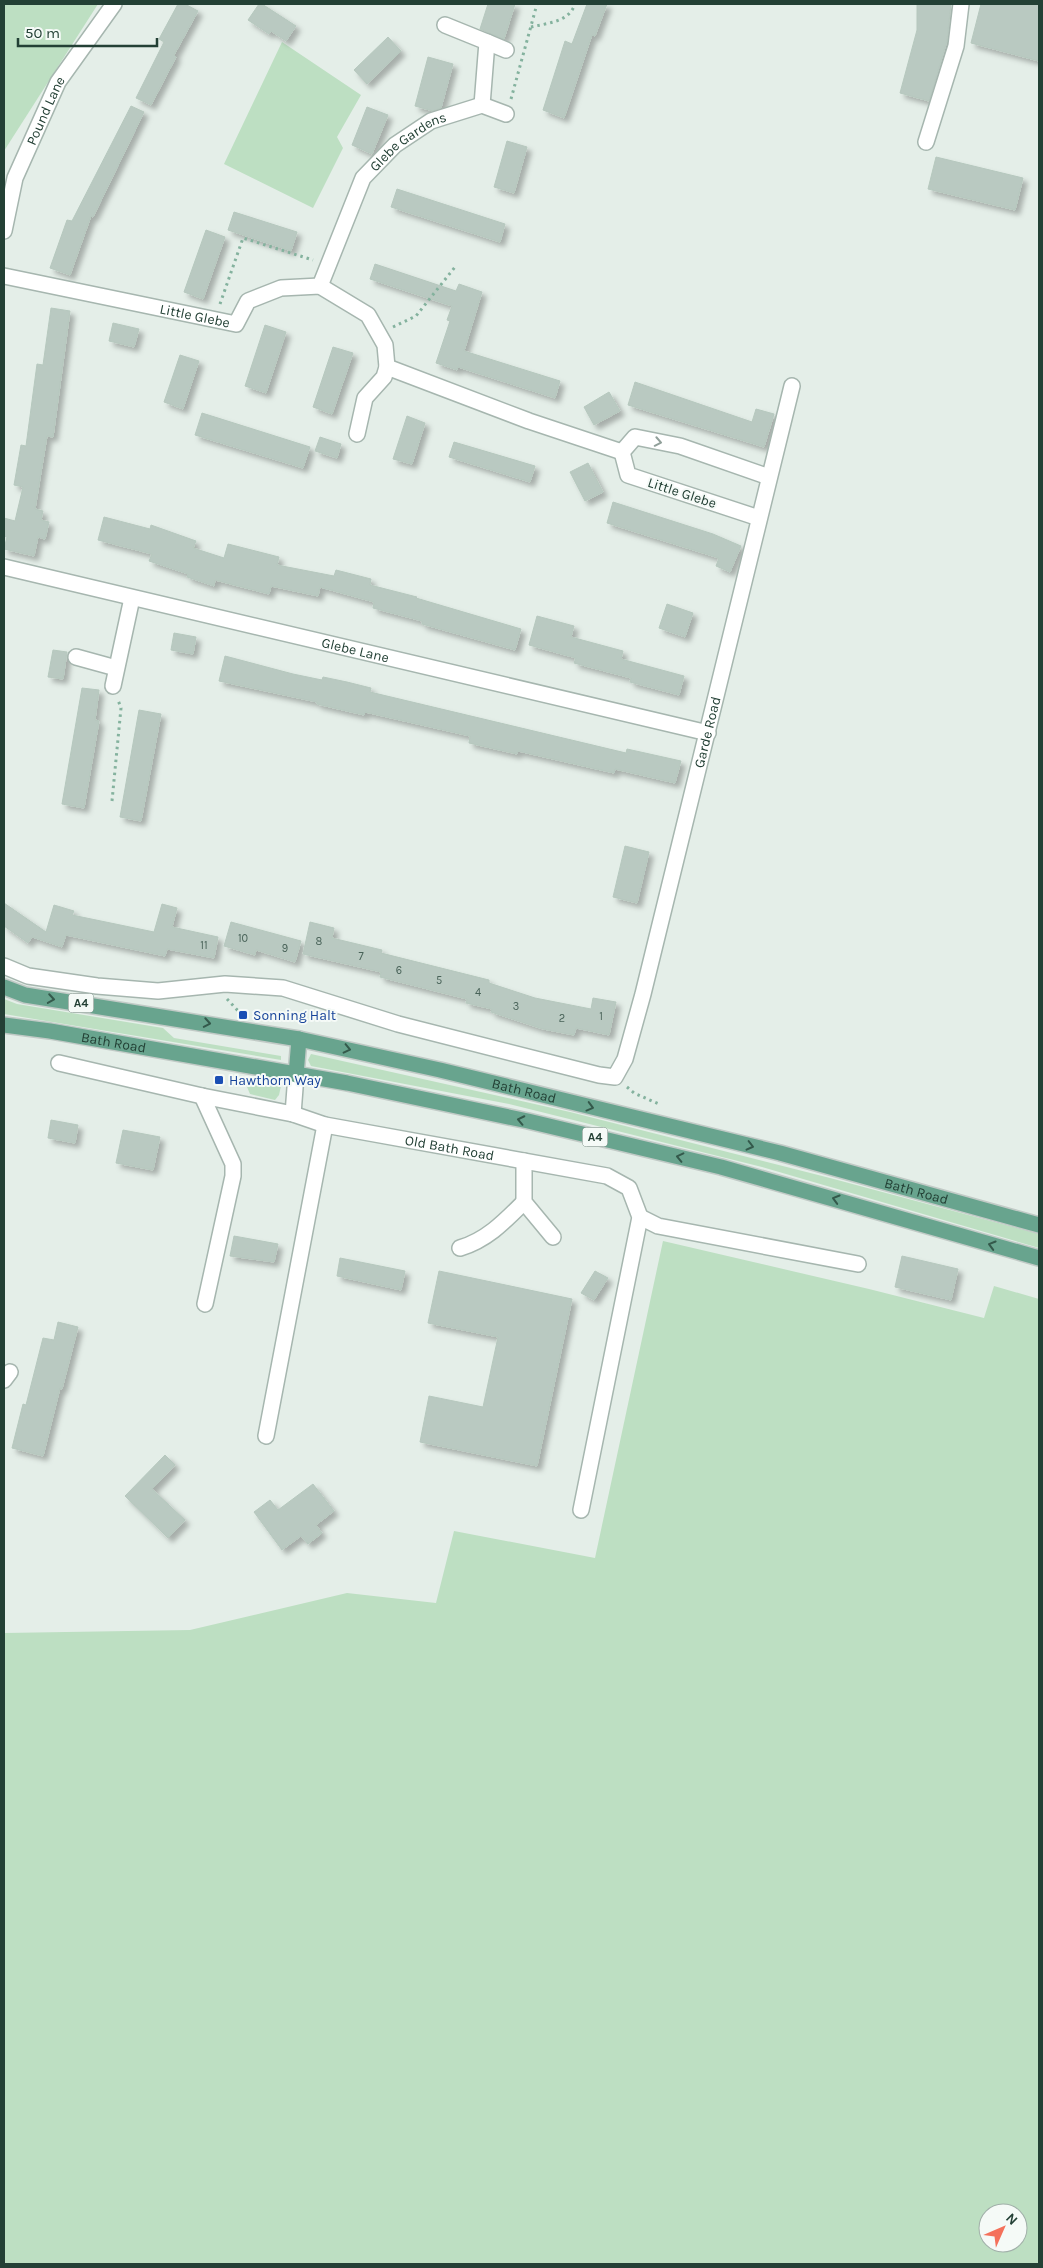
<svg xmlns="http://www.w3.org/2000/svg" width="1043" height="2268" font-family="Karla,sans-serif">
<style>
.green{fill:#bddfc2;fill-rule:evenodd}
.building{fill:#b9c9c1;stroke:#b6c8be;filter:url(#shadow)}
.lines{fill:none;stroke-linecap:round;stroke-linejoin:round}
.minor-casing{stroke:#a6b6af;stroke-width:18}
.major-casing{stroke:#c1cac6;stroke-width:18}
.path{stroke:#84b29e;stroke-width:3;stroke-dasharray:2.5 4;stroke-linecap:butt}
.minor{stroke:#fff;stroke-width:15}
.major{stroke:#68a48e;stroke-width:15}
.oneway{stroke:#91a09a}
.oneway2{stroke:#34594b}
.transit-dot{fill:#1a4fb4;stroke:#f5faf7;stroke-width:2}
.labels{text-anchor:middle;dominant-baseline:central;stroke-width:4;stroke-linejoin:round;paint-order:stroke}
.number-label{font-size:11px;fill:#486258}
.shield{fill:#f5faf7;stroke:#62786f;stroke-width:1}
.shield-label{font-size:12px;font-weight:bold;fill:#234035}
.street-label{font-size:14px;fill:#234035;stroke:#f5faf7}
.transit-label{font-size:14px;fill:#164399;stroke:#f5faf7;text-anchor:start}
</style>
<defs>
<filter id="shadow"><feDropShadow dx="4.5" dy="4.5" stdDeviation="2.5" flood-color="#0004"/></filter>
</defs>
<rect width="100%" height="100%" fill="#e4eee8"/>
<g class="green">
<polygon points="4,4 98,4 4,151"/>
<polygon points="282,42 361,95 337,137 343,148 313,208 224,164"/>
<polygon points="4,999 17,1004 163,1028 174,1038 281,1056 281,1060 4,1014"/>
<polygon points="311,1054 570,1112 830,1178 1039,1234 1039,1248 762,1167 509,1104 311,1066 308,1060"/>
<polygon points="270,1081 281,1086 279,1095 275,1100 250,1094 247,1087 258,1082"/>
<path d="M663 1241 869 1289 984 1318 994 1286 1039 1299V2264H4V1633L190 1630 347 1593 436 1603 454 1531 595 1558ZM988 2213H1018V2243H988Z"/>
</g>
<g class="building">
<polygon points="178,4 185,4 198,11 174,55 176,57 151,105 136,98 164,42 159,39"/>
<polygon points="259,4 262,4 296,26 286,41 271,31 269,34 248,20"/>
<polygon points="488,4 515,4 504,39 480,29"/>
<polygon points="587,4 607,4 595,36 592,35 564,118 543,110 565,41 572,44"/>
<polygon points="917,4 951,4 947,41 929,101 900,93 917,30"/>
<polygon points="981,4 1039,4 1039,61 971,43"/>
<polygon points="388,37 401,51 367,84 354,70"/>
<polygon points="428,57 453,64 441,108 433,111 415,106"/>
<polygon points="131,106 144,112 93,217 91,216 70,275 50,268 67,220 72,221"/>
<polygon points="367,107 388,115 372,154 352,145"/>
<polygon points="507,141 527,147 514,193 494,187"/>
<polygon points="936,157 1023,178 1015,210 928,189"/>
<polygon points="397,189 505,224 500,242 391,207"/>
<polygon points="234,212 297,232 291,251 228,230"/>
<polygon points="206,230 225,237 203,299 184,292"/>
<polygon points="375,264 456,291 459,284 482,292 464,351 560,381 555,398 458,367 457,370 436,363 450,321 447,320 452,306 370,279"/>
<polygon points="51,308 70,311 53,437 47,436 35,509 43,511 41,520 49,522 45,539 38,537 34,556 4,549 7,537 4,536 4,518 15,521 23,487 14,485 21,445 26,446 37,364 43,365"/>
<polygon points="113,323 139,329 134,347 109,341"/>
<polygon points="265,325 286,332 266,393 245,386"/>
<polygon points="333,347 353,353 332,414 313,407"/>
<polygon points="180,355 199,361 183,409 164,402"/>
<polygon points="635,382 752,422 756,409 774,414 764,447 628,405"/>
<polygon points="609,392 620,411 594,425 584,407"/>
<polygon points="202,413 310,447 303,468 195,435"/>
<polygon points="407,416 425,423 412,464 393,459"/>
<polygon points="320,437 341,444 337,458 315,451"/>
<polygon points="454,442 535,466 530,482 449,457"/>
<polygon points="588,463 603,492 585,501 570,472"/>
<polygon points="613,502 713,534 741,546 730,572 716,566 719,558 607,523"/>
<polygon points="104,517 150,529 151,525 196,541 193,548 224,558 228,544 279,557 277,565 334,576 336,570 371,579 370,585 417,597 416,598 521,629 515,650 422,624 422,621 373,608 374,602 320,587 318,596 271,586 269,594 215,580 214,586 187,577 188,574 149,561 152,554 98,540"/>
<polygon points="667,604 693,613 685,637 659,628"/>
<polygon points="537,616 574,626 571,637 623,651 621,659 684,676 679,695 630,682 631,678 574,663 576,658 529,645"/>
<polygon points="174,633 196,637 193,654 171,650"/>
<polygon points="53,650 67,652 63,679 48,677"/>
<polygon points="225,656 293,674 322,680 323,677 347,682 371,688 370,692 626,753 627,749 681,761 675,783 615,769 614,773 518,751 517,754 469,743 470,736 365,712 364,715 317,704 317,702 219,681"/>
<polygon points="82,688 99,690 95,720 99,721 84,808 62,804"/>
<polygon points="139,710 161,714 141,821 120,817"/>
<polygon points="625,846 649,852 637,903 613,897"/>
<polygon points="4,903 46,932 54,905 74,911 72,915 154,932 162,904 177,908 172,927 218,937 214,958 167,949 165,956 66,935 62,947 32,937 28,943 4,926"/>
<polygon points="231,922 301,941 295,962 256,950 255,955 224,946"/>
<polygon points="310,922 334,928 332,938 382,950 381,953 489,980 489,983 535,998 591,1009 593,998 616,1002 609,1035 576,1028 574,1035 543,1029 491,1012 492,1009 466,1003 467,999 380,977 381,972 303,954"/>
<polygon points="51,1120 78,1125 75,1143 48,1138"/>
<polygon points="123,1130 160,1137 153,1170 116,1163"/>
<polygon points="234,1236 278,1244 274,1262 230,1256"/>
<polygon points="902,1256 958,1269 951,1300 895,1287"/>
<polygon points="340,1258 405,1271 401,1290 337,1276"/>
<polygon points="439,1271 572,1299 537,1466 420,1442 429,1396 483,1407 498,1337 428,1323"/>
<polygon points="595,1271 608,1278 594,1300 581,1293"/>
<polygon points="58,1322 78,1327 62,1389 60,1388 43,1456 12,1448 23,1404 26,1405 43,1338 54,1340"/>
<polygon points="165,1455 175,1465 152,1489 185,1520 168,1538 125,1496"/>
<polygon points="313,1484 334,1511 316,1525 322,1533 308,1544 301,1536 282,1550 254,1512 270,1500 278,1510"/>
</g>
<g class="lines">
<defs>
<g id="minor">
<polyline points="445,25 487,42 482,105"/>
<polyline points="487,42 506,50"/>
<polyline points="926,142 956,46 961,4"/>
<path id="s1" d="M4 231 15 178 58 82 114 4"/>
<path id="s2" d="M4 276 236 324 248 301 281 288 320 286 368 315 385 345 387 367 384 377 365 398 357 434"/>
<path id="s3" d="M320 286 363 178 395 145 431 121 482 105 506 114"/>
<polyline points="387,367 529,421 622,452"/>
<polyline points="759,518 628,475 622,452 635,437 680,446 769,477"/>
<path id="s4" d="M4 567 708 733"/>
<polyline points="76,657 116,668"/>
<polyline points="113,686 132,598"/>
<path id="s5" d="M4 966 28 976 97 986 158 991 225 984 283 988 398 1024 599 1075 615 1077 625 1059 643 994 792 386"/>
<path id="s6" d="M59 1063 202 1096 293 1114 325 1125 607 1176 629 1188 640 1217 581 1510"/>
<polyline points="202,1096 233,1164 233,1176 205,1304"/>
<polyline points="293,1114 296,1075"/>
<polyline points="524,1161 524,1202 553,1237"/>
<polyline points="640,1217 658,1226 858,1264"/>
<path d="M460 1248C487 1240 505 1221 524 1202"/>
<polyline points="4,1380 10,1372"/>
<polyline points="266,1436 325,1125"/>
</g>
<g id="major">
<path id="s7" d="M4 987 25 995 299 1039 440 1070 780 1153 1039 1225"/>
<path id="s8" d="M4 1025 50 1031 347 1083 528 1121 721 1167 1039 1258"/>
<polyline points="296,1075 299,1039"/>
</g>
</defs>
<use href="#minor" class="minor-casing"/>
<use href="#major" class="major-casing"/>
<g class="path">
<path d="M531 27C548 23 569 22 575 4"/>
<polyline points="511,99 537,4"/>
<polyline points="220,304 243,238 313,260"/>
<polyline points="393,327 416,316 455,267"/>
<polyline points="112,801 121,708 118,700"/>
<polyline points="227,999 240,1013"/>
<polyline points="627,1087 634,1093 661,1105"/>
</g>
<use href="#minor" class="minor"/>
<use href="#major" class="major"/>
</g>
<defs><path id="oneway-chevron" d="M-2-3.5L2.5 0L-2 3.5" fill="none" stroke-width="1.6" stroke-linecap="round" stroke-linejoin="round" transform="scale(1.25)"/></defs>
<use class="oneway" href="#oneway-chevron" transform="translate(658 442) rotate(11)"/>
<g class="oneway2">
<use href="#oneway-chevron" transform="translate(51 999) rotate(9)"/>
<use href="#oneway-chevron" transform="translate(207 1023) rotate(10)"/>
<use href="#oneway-chevron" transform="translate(347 1049) rotate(13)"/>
<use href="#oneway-chevron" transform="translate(590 1107) rotate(15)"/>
<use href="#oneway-chevron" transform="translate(521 1120) rotate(-168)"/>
<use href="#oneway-chevron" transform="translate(750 1146) rotate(14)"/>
<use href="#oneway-chevron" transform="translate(680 1157) rotate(-167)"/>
<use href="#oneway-chevron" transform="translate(836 1199) rotate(-164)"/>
<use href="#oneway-chevron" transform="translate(992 1245) rotate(-164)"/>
</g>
<g class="transit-dot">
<rect x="238" y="1010" width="10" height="10" rx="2.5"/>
<rect x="214" y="1075" width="10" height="10" rx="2.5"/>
</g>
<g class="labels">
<g class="number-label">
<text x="243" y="938">10</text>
<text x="319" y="941">8</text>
<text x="204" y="945">11</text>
<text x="285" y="948">9</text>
<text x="361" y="956">7</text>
<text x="399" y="970">6</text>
<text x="439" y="980">5</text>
<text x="478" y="992">4</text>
<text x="516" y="1006">3</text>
<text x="601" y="1016">1</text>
<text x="562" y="1018">2</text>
</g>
<g class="shield">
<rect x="68.5" y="993.5" width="25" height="19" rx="4"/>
<rect x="582.5" y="1127.5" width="25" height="19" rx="4"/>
</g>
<g class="shield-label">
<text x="81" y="1003">A4</text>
<text x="595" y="1137">A4</text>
</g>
<g class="street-label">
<text stroke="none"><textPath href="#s1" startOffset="128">Pound Lane</textPath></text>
<text stroke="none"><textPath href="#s3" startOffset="175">Glebe Gardens</textPath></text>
<text stroke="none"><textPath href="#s2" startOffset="195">Little Glebe</textPath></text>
<text transform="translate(682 493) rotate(18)">Little Glebe</text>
<text stroke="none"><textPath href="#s4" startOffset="361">Glebe Lane</textPath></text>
<text stroke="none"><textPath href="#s5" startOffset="984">Garde Road</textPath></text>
<text stroke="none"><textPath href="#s8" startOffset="111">Bath Road</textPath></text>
<text stroke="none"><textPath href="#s7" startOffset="531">Bath Road</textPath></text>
<text stroke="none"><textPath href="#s6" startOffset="400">Old Bath Road</textPath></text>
<text stroke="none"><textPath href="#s7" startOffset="936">Bath Road</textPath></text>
</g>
<g class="transit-label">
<text x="253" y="1015">Sonning Halt</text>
<text x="229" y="1080">Hawthorn Way</text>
</g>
</g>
<rect width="1043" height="2268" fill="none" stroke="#234035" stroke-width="10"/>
<g transform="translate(1003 2228) rotate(45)"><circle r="24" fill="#f5faf7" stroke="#a1b0a9"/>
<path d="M0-4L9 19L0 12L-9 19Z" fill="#f4715b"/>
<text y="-8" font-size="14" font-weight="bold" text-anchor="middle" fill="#234035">N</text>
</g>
<path d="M18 38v8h139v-8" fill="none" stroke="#234035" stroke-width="2.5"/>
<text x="25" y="38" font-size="15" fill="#234035" stroke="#f5faf7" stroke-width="4" paint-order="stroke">50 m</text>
</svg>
